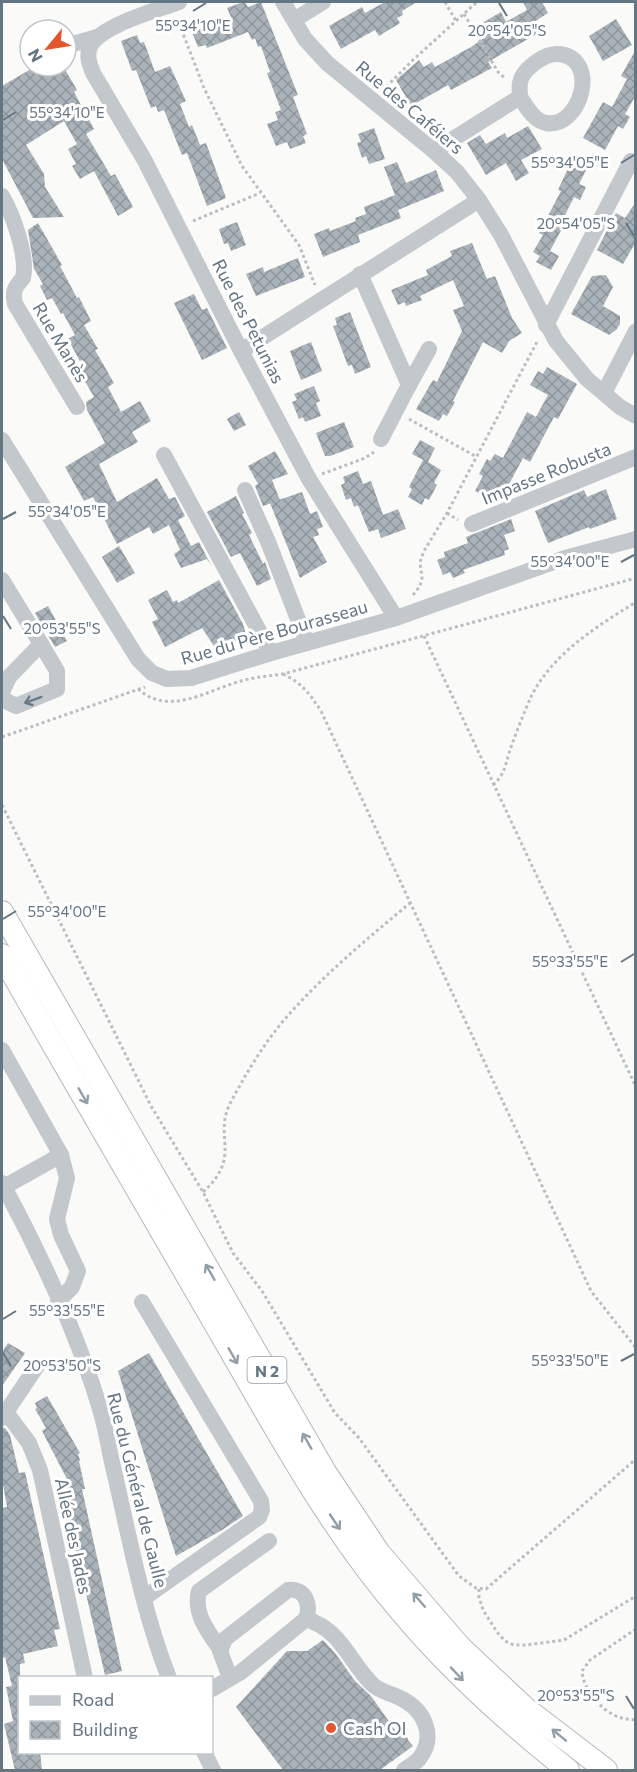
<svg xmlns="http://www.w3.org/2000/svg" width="637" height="1772" font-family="Commissioner,sans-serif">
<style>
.building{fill:url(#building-cross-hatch)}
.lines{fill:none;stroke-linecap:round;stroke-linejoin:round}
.highway-casing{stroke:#b4b9bd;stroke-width:24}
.path{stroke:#bbbfc2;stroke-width:3;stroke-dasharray:3 3;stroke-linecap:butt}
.minor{stroke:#c3c8cc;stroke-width:16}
.highway{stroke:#fff;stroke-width:22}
.oneway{stroke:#6a7a87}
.oneway2{stroke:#939fa8}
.ticks{fill:none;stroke:#657683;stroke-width:2}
.poi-dot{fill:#e4572e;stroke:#fff;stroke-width:2}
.labels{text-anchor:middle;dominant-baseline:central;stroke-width:6;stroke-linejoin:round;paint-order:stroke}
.shield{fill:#fff;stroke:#939fa8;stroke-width:1.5}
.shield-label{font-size:16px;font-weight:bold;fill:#657683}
.street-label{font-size:18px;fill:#657683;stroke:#fff}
.poi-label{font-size:18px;fill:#657683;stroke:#fff;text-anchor:start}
.ticks-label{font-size:15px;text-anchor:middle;fill:#657683;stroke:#fff;stroke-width:6;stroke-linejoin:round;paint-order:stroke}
</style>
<defs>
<pattern id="building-cross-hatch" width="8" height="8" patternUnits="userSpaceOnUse" patternTransform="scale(1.5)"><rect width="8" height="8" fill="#aab3b9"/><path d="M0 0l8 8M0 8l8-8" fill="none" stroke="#8e969c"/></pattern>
</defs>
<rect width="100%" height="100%" fill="#fafaf8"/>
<g class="building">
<polygon points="243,2 245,2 248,7 261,2 298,95 293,97 307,134 303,136 306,143 290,149 287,142 276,146 267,124 278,120 275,112 281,110 267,73 270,72 261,46 258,47 255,38 252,40 248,32 207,48 206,45 198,47 192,32 231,17 227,8"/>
<polygon points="385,2 417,2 402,11 403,15 397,18 400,23 379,36 375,30 341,49 329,26 362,7 365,13"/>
<polygon points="523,2 542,2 548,13 534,22 540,32 488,62 492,68 451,90 448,85 411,106 396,80 419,60 424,67 432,62 435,67 471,47 484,38 477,26 501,12 506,22 527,10"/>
<polygon points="616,19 632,45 603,61 589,36"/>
<polygon points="137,35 140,43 144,42 155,72 170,66 186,101 180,104 189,127 192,125 200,145 206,143 226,198 207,206 187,153 182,155 164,110 158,112 156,106 151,108 136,70 132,71 121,41"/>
<polygon points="636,49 636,95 625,114 630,117 623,129 618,126 605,150 583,138 603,102 612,107 627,79 621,76"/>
<polygon points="36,66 63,66 77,90 74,92 94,129 86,134 111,176 115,174 133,207 118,216 94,171 80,179 72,166 76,164 68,149 77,144 64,121 26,145 44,174 45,187 64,217 33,218 2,159 2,86"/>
<polygon points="528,126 542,149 521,160 529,173 516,181 506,163 486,175 467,143 480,135 486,144 505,133 507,138"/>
<polygon points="374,128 385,159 369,164 366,156 362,158 357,143 361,142 358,134"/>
<polygon points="397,162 406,183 436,170 444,191 398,210 401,218 358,235 360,242 323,257 314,234 329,228 330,231 356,221 355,218 366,214 364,207 395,195 384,167"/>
<polygon points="571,162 586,170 579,184 586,187 580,200 574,197 563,219 566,221 550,251 559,256 551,270 536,262 540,256 533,252 543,235 539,233 561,191 558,190"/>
<polygon points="636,202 636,242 623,264 597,250 616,213 625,218"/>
<polygon points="237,222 246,245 231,251 228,243 224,244 219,229"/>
<polygon points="38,223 62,265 60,266 77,298 79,297 91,321 84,325 98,349 95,350 114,383 108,387 121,412 140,401 151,421 132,432 138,442 99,464 117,502 157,478 169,499 175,497 185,516 178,520 191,546 199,542 212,567 207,559 181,568 174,554 180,550 169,525 153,534 149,527 117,544 93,497 84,501 65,467 105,443 87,410 86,402 94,397 78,369 83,367 68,339 75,335 63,313 61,314 52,298 47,300 40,286 43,284 34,269 28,230"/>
<polygon points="472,243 487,279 495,276 512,318 522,333 509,341 502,353 483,342 453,401 455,402 447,416 443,414 439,421 416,409 433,380 437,382 462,331 453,310 464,306 453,280 420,296 422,300 406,306 405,302 398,305 391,290 428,275 426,270 452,256 450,251"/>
<polygon points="298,258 305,277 256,296 246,274 263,267 264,272"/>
<polygon points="606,275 613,287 603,306 620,316 620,324 616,330 609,335 571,314 592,276"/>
<polygon points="194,294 202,310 207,308 227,348 202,360 174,303"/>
<polygon points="350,312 371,367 355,374 352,365 348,366 333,326 337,325 335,318"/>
<polygon points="311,342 322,371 301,380 290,351"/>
<polygon points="547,367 577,384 558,419 554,417 530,462 523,458 500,501 496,503 475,491 483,476 479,474 487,459 490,461 495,454 503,458 527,412 536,417 548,395 530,385 538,371 543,374"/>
<polygon points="314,386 320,401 316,403 321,416 305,422 303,417 299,419 292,402 297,400 294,394"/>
<polygon points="239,412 246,425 234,431 227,419"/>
<polygon points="344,422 354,447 330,456 325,456 316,433"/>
<polygon points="420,440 435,448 428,462 441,470 434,483 437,485 429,500 425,498 422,505 408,497 412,489 409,487 423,460 427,462 412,454"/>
<polygon points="275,451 288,474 272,480 280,500 263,506 255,486 258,484 248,466"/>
<polygon points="358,471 363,484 371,481 383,515 398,509 406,529 381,538 378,529 369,532 358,505 354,507 351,498 346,500 341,485 345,483 343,477"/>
<polygon points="606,489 617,519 590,529 589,527 548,543 535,511 584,490 587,497"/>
<polygon points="302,492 310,514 317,511 323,527 317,529 319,535 313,537 327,562 300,578 270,503"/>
<polygon points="236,496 244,513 242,514 252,533 249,535 263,564 265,562 271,579 257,586 240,553 231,557 207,512"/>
<polygon points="511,519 515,531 504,535 509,549 504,551 505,555 463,570 465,573 453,578 450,572 443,575 437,560 445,557 444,552 468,543 466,537"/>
<polygon points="119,546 135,573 117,583 102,557"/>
<polygon points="219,580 243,624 247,638 214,646 202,628 165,647 152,622 158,619 148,600 167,590 173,602 177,600 178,603"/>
<polygon points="48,606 67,641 55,647 35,613"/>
<polygon points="8,1343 25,1353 2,1386 2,1352"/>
<polygon points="149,1353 243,1516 222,1530 176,1556 118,1371"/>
<polygon points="47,1396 80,1453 78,1454 80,1460 79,1461 85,1489 82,1489 122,1671 105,1675 60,1483 68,1481 42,1431 46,1428 35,1409 37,1408 35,1403"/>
<polygon points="2,1428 5,1428 10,1435 19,1473 25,1472 60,1629 54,1630 58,1646 23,1654 25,1663 20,1664 20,1752 40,1752 42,1770 15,1770 4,1724 13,1721 6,1687 12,1686 5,1657 2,1658 2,1508 7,1507 2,1479"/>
<polygon points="323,1640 335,1653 355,1681 371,1696 395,1730 404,1726 408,1740 413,1746 380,1770 283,1770 236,1707 287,1651 307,1651"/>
</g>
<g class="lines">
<defs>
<g id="highway">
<polyline points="2,912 325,1472 379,1553 460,1647 525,1708 606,1770"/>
<path d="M2 955C73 1080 145 1204 218 1329 275 1427 329 1529 404 1615 453 1673 509 1723 568 1770"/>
</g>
</defs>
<use href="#highway" class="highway-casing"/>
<g class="path">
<polyline points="445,2 456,21"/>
<polyline points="464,14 498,72 505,78"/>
<polyline points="177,18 204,88 242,166 299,245 315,285"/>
<polyline points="382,91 414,59 477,2"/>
<polyline points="193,221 260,193"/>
<polyline points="409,419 475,456"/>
<polyline points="322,474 365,458 374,452"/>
<polyline points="447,513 458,520"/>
<polyline points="413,595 420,586 422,578 420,562 424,551 447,513 538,340"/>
<polyline points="424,636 636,1087"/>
<path d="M283 674C302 683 310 694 321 711L591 1291 636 1348"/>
<path d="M138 689C169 717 208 690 241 681 255 677 269 676 283 674L636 578"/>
<polyline points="2,737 145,687"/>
<path d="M493 785C504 775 505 767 509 753 515 735 523 715 531 697 552 654 596 627 636 602"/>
<polyline points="2,805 151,1106 203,1192 233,1253 262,1291 335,1413 359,1438 459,1576 476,1588 486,1589 636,1459"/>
<path d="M203 1192C244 1155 211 1136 232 1100 247 1072 264 1043 285 1019 322 976 367 939 410 903"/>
<polyline points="479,1589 479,1597 483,1610 497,1632 505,1641 514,1645 526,1645 564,1640 636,1596"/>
<path d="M636 1629 590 1660 582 1671C583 1689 600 1709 616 1716 622 1719 629 1719 636 1720"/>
</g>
<g class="minor">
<path d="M179 2C158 10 94 27 89 50 87 59 90 65 93 73L145 161 241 351 309 479 396 618"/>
<polyline points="283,2 305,39 327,63 434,151 457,172 479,200 501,235 556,341 587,379 620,407 636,416"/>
<polyline points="294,20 323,2"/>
<polyline points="66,46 97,37"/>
<path d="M434 151 520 97C520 92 519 87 520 83 522 69 545 53 558 54 601 57 581 129 546 123 533 120 526 106 520 97"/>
<path d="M2 196C13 215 28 256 23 278 15 287 12 291 15 304L77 407"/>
<polyline points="360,274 409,385 381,439"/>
<polyline points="546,325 631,161"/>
<polyline points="241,351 479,200"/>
<polyline points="409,385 429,349"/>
<polyline points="604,393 636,331"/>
<polyline points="2,440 138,659 152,673 167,679 191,678 271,653 396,618 565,558 636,539"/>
<polyline points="164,455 271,653"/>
<polyline points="245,490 269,544 307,643"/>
<polyline points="472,524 636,457"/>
<polyline points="2,580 41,644 9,677 2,692"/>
<polyline points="2,699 16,706 57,689 57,671 41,644"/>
<polyline points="2,1050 61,1155 67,1178 57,1219 61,1235 78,1271 72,1287 58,1301"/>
<path d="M2 1183C39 1251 78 1335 100 1409 106 1429 109 1450 114 1471 130 1540 143 1612 169 1678"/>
<polyline points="4,1187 61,1155"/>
<polyline points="142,1302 261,1501 262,1510 259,1517 144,1598"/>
<polyline points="6,1412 29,1443 40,1470 85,1678"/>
<polyline points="2,1418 37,1366"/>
<path d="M306 1619C341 1630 348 1659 371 1683 379 1692 391 1693 400 1698 424 1709 437 1736 419 1759 415 1763 409 1767 404 1770"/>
<path d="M220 1649C208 1632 193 1613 199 1591L269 1541"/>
<path d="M212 1689 241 1672 306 1619C311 1606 306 1587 288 1590L225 1639 220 1651 230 1678"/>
<polyline points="204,1752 213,1770"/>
</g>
<use href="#highway" class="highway"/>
</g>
<defs><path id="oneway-shaft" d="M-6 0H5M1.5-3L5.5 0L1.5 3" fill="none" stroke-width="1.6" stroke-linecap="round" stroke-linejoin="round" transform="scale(1.5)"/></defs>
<use class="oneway" href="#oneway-shaft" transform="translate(33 700) rotate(160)"/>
<g class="oneway2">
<use href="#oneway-shaft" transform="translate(83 1096) rotate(60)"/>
<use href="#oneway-shaft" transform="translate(210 1272) rotate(-120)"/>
<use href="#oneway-shaft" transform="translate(233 1356) rotate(60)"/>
<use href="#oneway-shaft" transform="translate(307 1441) rotate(-120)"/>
<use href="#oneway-shaft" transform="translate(335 1522) rotate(56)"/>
<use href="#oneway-shaft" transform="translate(419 1600) rotate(-131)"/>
<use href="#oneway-shaft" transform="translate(457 1674) rotate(47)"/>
<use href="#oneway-shaft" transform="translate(559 1735) rotate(-141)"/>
</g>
<path class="ticks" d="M499 3 507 16M193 11 206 3M3 120 16 112M621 163 634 155M626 223 634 236M3 519 16 512M621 562 634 555M3 616 11 629M3 919 16 911M621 962 634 954M3 1319 16 1311M3 1353 11 1366M621 1361 634 1354M626 1696 634 1709"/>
<circle class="poi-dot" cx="331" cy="1728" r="6"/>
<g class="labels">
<rect class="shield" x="247.5" y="1357" width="39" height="26" rx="4.5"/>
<g class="shield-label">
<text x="267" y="1370">N 2</text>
</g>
<g class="street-label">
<text transform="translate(410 107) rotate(40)">Rue des Caféiers</text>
<text transform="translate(249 321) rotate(63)">Rue des Petunias</text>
<text transform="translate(61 342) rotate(59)">Rue Manès</text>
<text transform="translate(546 473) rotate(-22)">Impasse Robusta</text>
<text transform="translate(274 632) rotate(-16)">Rue du Père Bourasseau</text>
<text transform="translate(138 1490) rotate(76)">Rue du Général de Gaulle</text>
<text transform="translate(74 1536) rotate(78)">Allée des Jades</text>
</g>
<g class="poi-label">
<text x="343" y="1728">Cash OI</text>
</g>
</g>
<g class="ticks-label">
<text x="193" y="31">55°34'10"E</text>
<text x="507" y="36">20°54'05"S</text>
<text x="67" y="118">55°34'10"E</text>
<text x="570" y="168">55°34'05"E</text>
<text x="576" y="229">20°54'05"S</text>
<text x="67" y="517">55°34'05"E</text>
<text x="570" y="567">55°34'00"E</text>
<text x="62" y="634">20°53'55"S</text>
<text x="67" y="917">55°34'00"E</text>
<text x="570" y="967">55°33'55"E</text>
<text x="67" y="1316">55°33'55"E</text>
<text x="570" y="1366">55°33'50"E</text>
<text x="62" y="1371">20°53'50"S</text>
<text x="576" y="1701">20°53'55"S</text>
</g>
<rect width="637" height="1772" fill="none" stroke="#657683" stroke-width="6"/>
<rect x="18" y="1676" width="195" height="78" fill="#ffffff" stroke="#c1c8cd" stroke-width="1.5"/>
<rect x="30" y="1696" width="30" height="9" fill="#c3c8cc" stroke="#c1c8cd" stroke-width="1.5"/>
<text x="72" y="1706" font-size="18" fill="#657683">Road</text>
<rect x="30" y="1721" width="30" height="18" fill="url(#building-cross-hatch)" stroke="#c1c8cd" stroke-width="1.5"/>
<text x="72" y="1736" font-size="18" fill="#657683">Building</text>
<g transform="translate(48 48) rotate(240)"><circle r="28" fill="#ffffff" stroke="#c1c8cd" stroke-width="1.5"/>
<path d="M0-4.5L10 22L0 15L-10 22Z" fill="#e4572e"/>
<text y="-9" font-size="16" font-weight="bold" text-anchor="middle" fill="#657683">N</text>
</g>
</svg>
